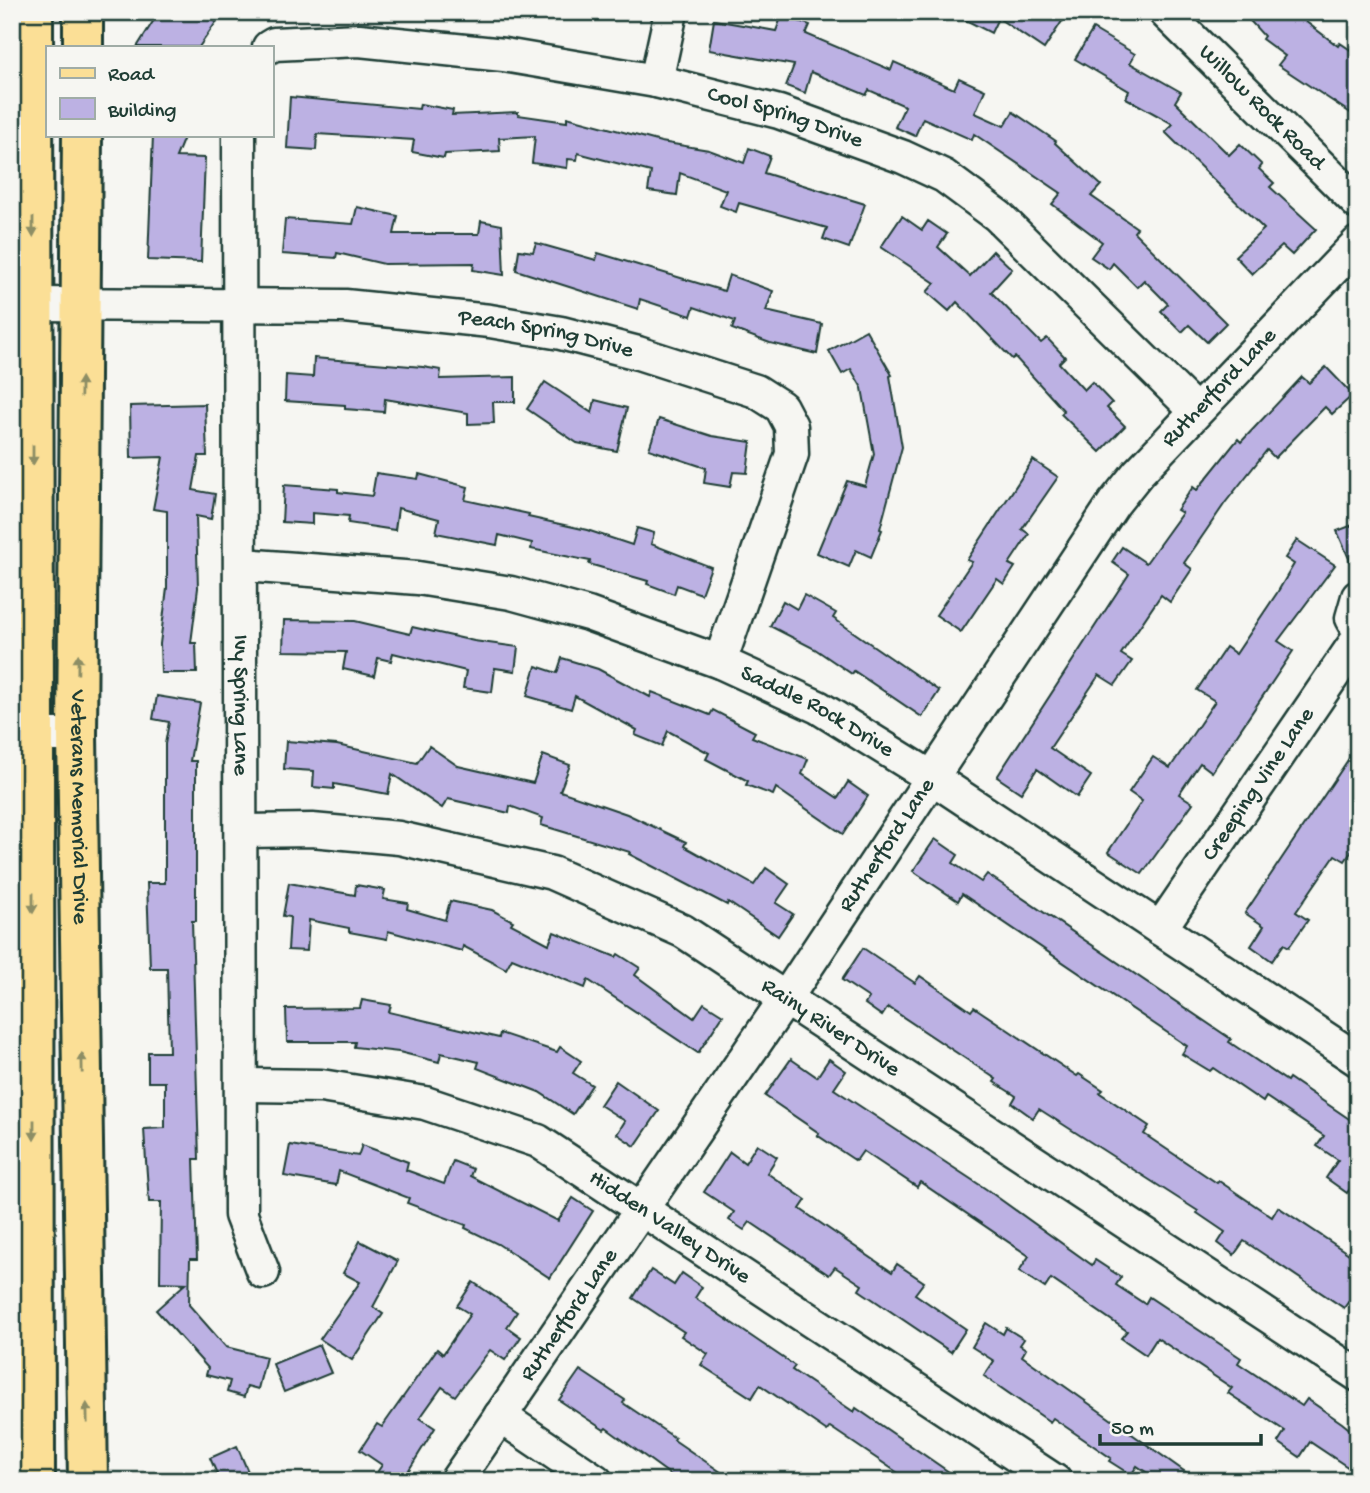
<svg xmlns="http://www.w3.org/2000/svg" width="1370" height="1493" font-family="'Gochi Hand',sans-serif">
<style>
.building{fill:#bcb1e3;stroke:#1f3d34;stroke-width:2}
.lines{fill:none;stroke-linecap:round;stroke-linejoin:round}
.minor-casing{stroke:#1f3d34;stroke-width:37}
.major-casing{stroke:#1f3d34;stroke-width:44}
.minor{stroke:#f6f6f2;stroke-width:32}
.major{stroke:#fbdf96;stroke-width:38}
.oneway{fill:#8d8e65}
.labels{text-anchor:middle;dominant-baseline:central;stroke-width:5;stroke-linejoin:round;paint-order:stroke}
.street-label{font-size:23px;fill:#1f3d34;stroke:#f6f6f2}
</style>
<rect width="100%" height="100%" fill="#f6f6f2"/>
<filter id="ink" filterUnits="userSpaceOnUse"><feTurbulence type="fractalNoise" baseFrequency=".0143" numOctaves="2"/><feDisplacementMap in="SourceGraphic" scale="14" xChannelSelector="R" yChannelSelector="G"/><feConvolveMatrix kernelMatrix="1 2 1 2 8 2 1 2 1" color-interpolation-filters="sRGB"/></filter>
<g filter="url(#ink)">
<g class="building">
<polygon points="159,12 223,12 199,47 137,47"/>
<polygon points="950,12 1068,12 1044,49 998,18 991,33"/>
<polygon points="1242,12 1293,12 1338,46 1340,43 1358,55 1358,118 1278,65 1285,56 1262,39 1264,36"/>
<polygon points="782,15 810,25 806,34 891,70 894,62 954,89 959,78 985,90 975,113 1004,126 1013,112 1056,141 1055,143 1101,185 1091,196 1137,228 1134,232 1226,323 1207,342 1189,325 1182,332 1161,311 1168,304 1144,280 1137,287 1113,263 1109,269 1091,257 1102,242 1052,204 1061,193 974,134 972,140 923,118 915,136 895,127 905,106 869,90 866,95 811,72 805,93 786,86 794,65 709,50 714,20 776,31"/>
<polygon points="1093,29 1135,54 1130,63 1181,92 1175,102 1229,155 1240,144 1262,165 1259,169 1274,183 1270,187 1316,229 1292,255 1282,246 1252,274 1235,256 1264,229 1165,132 1173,124 1126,98 1129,91 1075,59"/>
<polygon points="290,97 419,109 420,104 453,110 452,115 518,112 518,115 567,122 567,117 661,142 709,150 744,163 749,148 770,156 764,173 865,204 849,248 823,239 827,228 739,203 736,212 720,206 726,190 680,173 677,195 648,191 651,172 578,153 577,160 568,159 567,168 532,163 535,136 499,138 500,151 445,154 444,158 412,152 414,140 317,134 316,150 287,148"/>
<polygon points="153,135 185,135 176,157 205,158 201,262 148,260"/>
<polygon points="357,207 398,216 394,234 479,234 481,221 502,225 504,275 473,270 474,263 384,264 337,253 336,258 282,254 285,219 353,224"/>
<polygon points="902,216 922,230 928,221 947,234 938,247 970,276 993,251 1012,269 991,292 1041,343 1047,338 1065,357 1059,363 1084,390 1092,382 1112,403 1107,408 1125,426 1100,452 1061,414 1064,411 1015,357 1012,359 957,302 949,311 927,292 935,283 881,247"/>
<polygon points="536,243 596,260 598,253 724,291 729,275 773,291 766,311 822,324 817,354 770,343 732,329 735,321 694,307 691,316 640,299 638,309 516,270 519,250 533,252"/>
<polygon points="866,330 892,375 890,376 902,447 880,529 882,530 871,557 856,550 849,567 817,553 847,481 865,486 874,454 862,388 851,369 842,374 829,351"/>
<polygon points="314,358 423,367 441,370 440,379 515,377 515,402 493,402 494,423 468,424 468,413 385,399 384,412 345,409 345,405 285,401 286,375 313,377"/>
<polygon points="1326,367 1353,395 1332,414 1325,407 1275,458 1267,450 1225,503 1184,563 1192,569 1170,602 1161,595 1121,654 1132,661 1115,685 1099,675 1050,748 1091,776 1077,797 1037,769 1021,793 997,777 1129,574 1112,562 1122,547 1146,563 1182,513 1177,510 1193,487 1197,490 1238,439 1241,442 1302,377 1309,383"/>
<polygon points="545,382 592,413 595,400 627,408 617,451 577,443 527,409"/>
<polygon points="205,404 207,456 199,456 193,490 215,494 211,519 196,516 198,588 191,643 196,643 197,673 161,673 160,644 167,588 167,511 153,509 163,457 131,458 130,406"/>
<polygon points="659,419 712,436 751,442 747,473 733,472 730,487 704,483 706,468 649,449"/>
<polygon points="1033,460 1058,477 1022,529 1029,534 1009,564 1015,567 1004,584 997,579 961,632 936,615 972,562 967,560"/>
<polygon points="376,473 418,479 419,474 468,487 465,500 529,514 528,517 587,530 632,545 637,528 654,533 651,544 711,567 701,594 677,585 674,594 647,584 648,581 589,564 590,561 531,549 532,543 499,535 497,545 436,533 439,519 398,508 395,530 348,523 349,516 312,513 312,524 282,522 284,485 338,489 338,492 372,496"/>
<polygon points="1358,523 1358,579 1337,531"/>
<polygon points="1297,540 1335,565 1278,641 1293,651 1212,772 1200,763 1179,794 1193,803 1142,874 1108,852 1142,801 1129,792 1153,757 1170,768 1215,701 1197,690 1226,647 1236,654 1277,593 1294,564 1285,558"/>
<polygon points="804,595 836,613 833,618 939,691 922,717 854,671 852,674 815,649 770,626 783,601 797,609"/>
<polygon points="284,620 355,621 410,634 412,627 474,641 518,647 515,671 495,668 492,692 463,688 466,671 393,653 391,661 378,658 374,676 343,669 346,652 283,651"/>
<polygon points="562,658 598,669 650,697 652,692 710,715 713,710 755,732 752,737 808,759 802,774 838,798 848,782 868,796 843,834 776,788 773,795 746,785 748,781 706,759 709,753 668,731 662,746 635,735 637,730 575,696 571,709 527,696 536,666 557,673"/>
<polygon points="157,696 200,703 190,761 196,761 196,921 192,921 199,1159 194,1159 197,1259 190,1259 189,1305 226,1347 266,1357 258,1389 247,1386 244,1397 227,1392 230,1381 206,1375 208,1368 156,1310 186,1283 160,1282 161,1202 149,1202 146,1161 144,1129 165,1128 165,1082 148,1082 148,1052 169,1052 167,968 150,968 149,939 147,883 165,883 165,744 169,722 153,719"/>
<polygon points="286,741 337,745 417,763 429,746 458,766 533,783 543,755 570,765 560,791 627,814 686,842 684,846 754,885 766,868 789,884 776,903 793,914 778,936 728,902 727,905 629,854 630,852 541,825 543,818 510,806 509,813 448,799 442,808 392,774 388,794 334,784 334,789 313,787 314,771 284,769"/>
<polygon points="1358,745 1358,842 1345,861 1335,855 1296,912 1308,920 1289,947 1284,944 1272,961 1251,946 1264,926 1245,913"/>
<polygon points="935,839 958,855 953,863 981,882 987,874 1231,1039 1229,1042 1287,1081 1289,1078 1358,1125 1358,1177 1347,1193 1326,1178 1338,1160 1317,1146 1324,1136 1266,1097 1263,1102 1213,1068 1210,1071 1182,1054 1187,1046 962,894 958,901 913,871"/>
<polygon points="289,883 355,895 356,885 385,890 383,899 408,903 407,909 445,920 450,901 492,910 513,921 511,924 549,944 554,932 616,957 618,954 640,968 635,975 694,1018 704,1003 723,1015 698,1053 588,980 585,988 512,958 506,969 463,946 462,951 388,931 387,939 349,932 349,928 309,920 307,951 288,950 290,917 283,916"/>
<polygon points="863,948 915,983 920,976 971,1011 974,1007 1077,1076 1079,1074 1103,1090 1100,1093 1149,1126 1144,1134 1217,1183 1219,1181 1272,1217 1278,1207 1358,1260 1358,1288 1344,1308 1244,1241 1234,1255 1218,1243 1225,1232 1197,1213 1198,1211 1039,1109 1033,1118 1012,1103 1016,1096 994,1082 996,1079 888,1007 882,1016 865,1004 869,998 842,980"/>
<polygon points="362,1000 391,1005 389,1012 499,1038 500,1033 557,1052 560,1047 581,1061 573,1073 592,1085 573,1114 539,1092 477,1068 479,1062 441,1053 439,1062 399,1052 354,1047 355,1042 287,1042 286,1009 360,1008"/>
<polygon points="791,1059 817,1077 829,1059 846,1071 834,1089 986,1189 1092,1265 1095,1260 1121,1277 1116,1285 1145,1304 1149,1297 1241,1358 1238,1363 1302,1406 1307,1399 1342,1423 1358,1436 1358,1474 1310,1442 1300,1457 1278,1442 1285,1431 1228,1393 1232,1388 1157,1338 1146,1355 1121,1338 1127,1331 1051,1279 1045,1288 1019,1271 1029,1256 920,1182 917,1187 863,1151 856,1161 817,1135 819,1133 765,1096"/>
<polygon points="616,1081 659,1111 635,1146 617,1134 625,1121 600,1105"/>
<polygon points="757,1144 777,1157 767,1173 806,1200 800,1209 892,1272 897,1264 924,1282 915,1294 966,1329 951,1352 859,1290 862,1285 835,1267 829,1275 750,1222 744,1230 729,1220 734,1212 704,1192 730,1152 745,1163"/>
<polygon points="290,1145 358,1156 362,1145 408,1162 406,1170 444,1184 453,1161 473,1169 470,1176 558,1221 573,1198 593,1211 550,1278 498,1244 465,1228 466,1225 407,1203 409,1198 339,1171 336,1185 284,1176"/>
<polygon points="360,1241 398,1261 373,1307 383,1314 352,1360 320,1339 360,1282 343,1273"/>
<polygon points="651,1270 674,1285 682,1273 702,1287 695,1298 795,1366 792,1370 854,1412 856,1408 962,1481 910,1481 830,1427 827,1431 760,1385 752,1398 701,1365 708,1354 681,1336 684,1332 633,1298"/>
<polygon points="473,1282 517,1312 507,1327 521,1337 505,1360 490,1350 455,1396 442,1387 420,1418 435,1428 402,1481 371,1481 382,1465 360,1450 377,1424 382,1427 437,1349 443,1354 470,1314 457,1306"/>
<polygon points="986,1323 1003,1334 1006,1328 1024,1339 1020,1345 1026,1349 1022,1356 1198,1481 1159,1481 1137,1466 1131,1475 1109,1461 1111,1458 1053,1418 1050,1422 984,1376 994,1361 972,1347"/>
<polygon points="319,1345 331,1373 284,1392 273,1364"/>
<polygon points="580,1370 625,1400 623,1403 675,1438 674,1440 734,1481 679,1481 606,1428 604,1430 559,1400"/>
<polygon points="237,1446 252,1481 220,1481 210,1458"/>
</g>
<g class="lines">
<defs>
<g id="minor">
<path id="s1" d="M1165 12 1358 203"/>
<path id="s2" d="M269 47 274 44 359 40 504 55 656 81 779 112 903 157 944 176 998 216 1196 411"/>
<polyline points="656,81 671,12"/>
<path id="s3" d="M239 135 241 1215 263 1272"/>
<path id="s4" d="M34 304 345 306 490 321 561 333 638 353 756 391 781 407 791 426 792 454 720 662"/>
<path id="s5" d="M242 565 418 578 511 593 588 614 720 662 818 707 931 777 1358 1060"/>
<polyline points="1358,597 1352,618 1358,629"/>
<polyline points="12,735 77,735"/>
<path id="s6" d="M242 831 312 830 399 838 552 873 683 931 1358 1375"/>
<path id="s7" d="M1160 929 1358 639"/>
<path id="s8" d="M243 1085 321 1086 425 1103 538 1141 1055 1481"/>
<polyline points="500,1416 596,1481"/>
<path id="s9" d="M456 1481 786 998 1114 503 1138 473 1358 243"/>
</g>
<g id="major">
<polyline points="33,12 35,1481"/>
<polyline points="83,47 83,12"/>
<path id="s10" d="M82 135 77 735 88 1481"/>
</g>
</defs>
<use href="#minor" class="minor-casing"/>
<use href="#major" class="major-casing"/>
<use href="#minor" class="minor"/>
<use href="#major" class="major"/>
</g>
<defs><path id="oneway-solid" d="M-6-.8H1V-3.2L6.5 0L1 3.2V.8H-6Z" transform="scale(1.75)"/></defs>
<g class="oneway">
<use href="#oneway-solid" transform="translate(33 227) rotate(90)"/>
<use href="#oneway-solid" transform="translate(81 387) rotate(-89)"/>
<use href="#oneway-solid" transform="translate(33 455) rotate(90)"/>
<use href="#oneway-solid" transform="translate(78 664) rotate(-89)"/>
<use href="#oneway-solid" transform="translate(33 903) rotate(90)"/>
<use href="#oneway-solid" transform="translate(82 1063) rotate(-91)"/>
<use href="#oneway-solid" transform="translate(34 1130) rotate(90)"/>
<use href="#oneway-solid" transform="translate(87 1413) rotate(-91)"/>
</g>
</g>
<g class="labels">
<g class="street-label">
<text stroke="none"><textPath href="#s1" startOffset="136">Willow Rock Road</textPath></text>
<text stroke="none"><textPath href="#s2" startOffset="525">Cool Spring Drive</textPath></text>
<text stroke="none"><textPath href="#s4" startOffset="514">Peach Spring Drive</textPath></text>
<text stroke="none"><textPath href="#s9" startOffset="1335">Rutherford Lane</textPath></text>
<text stroke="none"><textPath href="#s3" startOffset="570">Ivy Spring Lane</textPath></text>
<text stroke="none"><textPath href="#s5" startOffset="600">Saddle Rock Drive</textPath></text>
<text stroke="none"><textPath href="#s7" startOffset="175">Creeping Vine Lane</textPath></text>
<text stroke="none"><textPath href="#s10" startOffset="672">Veterans Memorial Drive</textPath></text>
<text stroke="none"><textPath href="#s9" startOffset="768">Rutherford Lane</textPath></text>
<text stroke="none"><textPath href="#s6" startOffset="634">Rainy River Drive</textPath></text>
<text stroke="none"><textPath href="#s8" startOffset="460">Hidden Valley Drive</textPath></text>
<text stroke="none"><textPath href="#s9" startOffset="201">Rutherford Lane</textPath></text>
</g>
</g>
<rect width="1370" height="1493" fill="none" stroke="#f6f6f2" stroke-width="42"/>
<rect x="21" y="21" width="1328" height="1451" fill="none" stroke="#1f3d34" stroke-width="2.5" filter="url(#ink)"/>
<rect x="46" y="46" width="228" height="91" fill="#f6f6f2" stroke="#a0aca6" stroke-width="2"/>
<rect x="60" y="68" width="35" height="10" fill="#fbdf96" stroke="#a0aca6" stroke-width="2"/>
<text x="108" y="80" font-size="21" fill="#1f3d34">Road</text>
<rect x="60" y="98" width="35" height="21" fill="#bcb1e3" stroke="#a0aca6" stroke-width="2"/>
<text x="108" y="116" font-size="21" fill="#1f3d34">Building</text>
<path d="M1100 1434v10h161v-10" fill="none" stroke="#1f3d34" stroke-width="3.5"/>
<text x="1111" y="1434" font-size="21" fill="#1f3d34" stroke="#f6f6f2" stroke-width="5" paint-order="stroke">50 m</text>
</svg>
